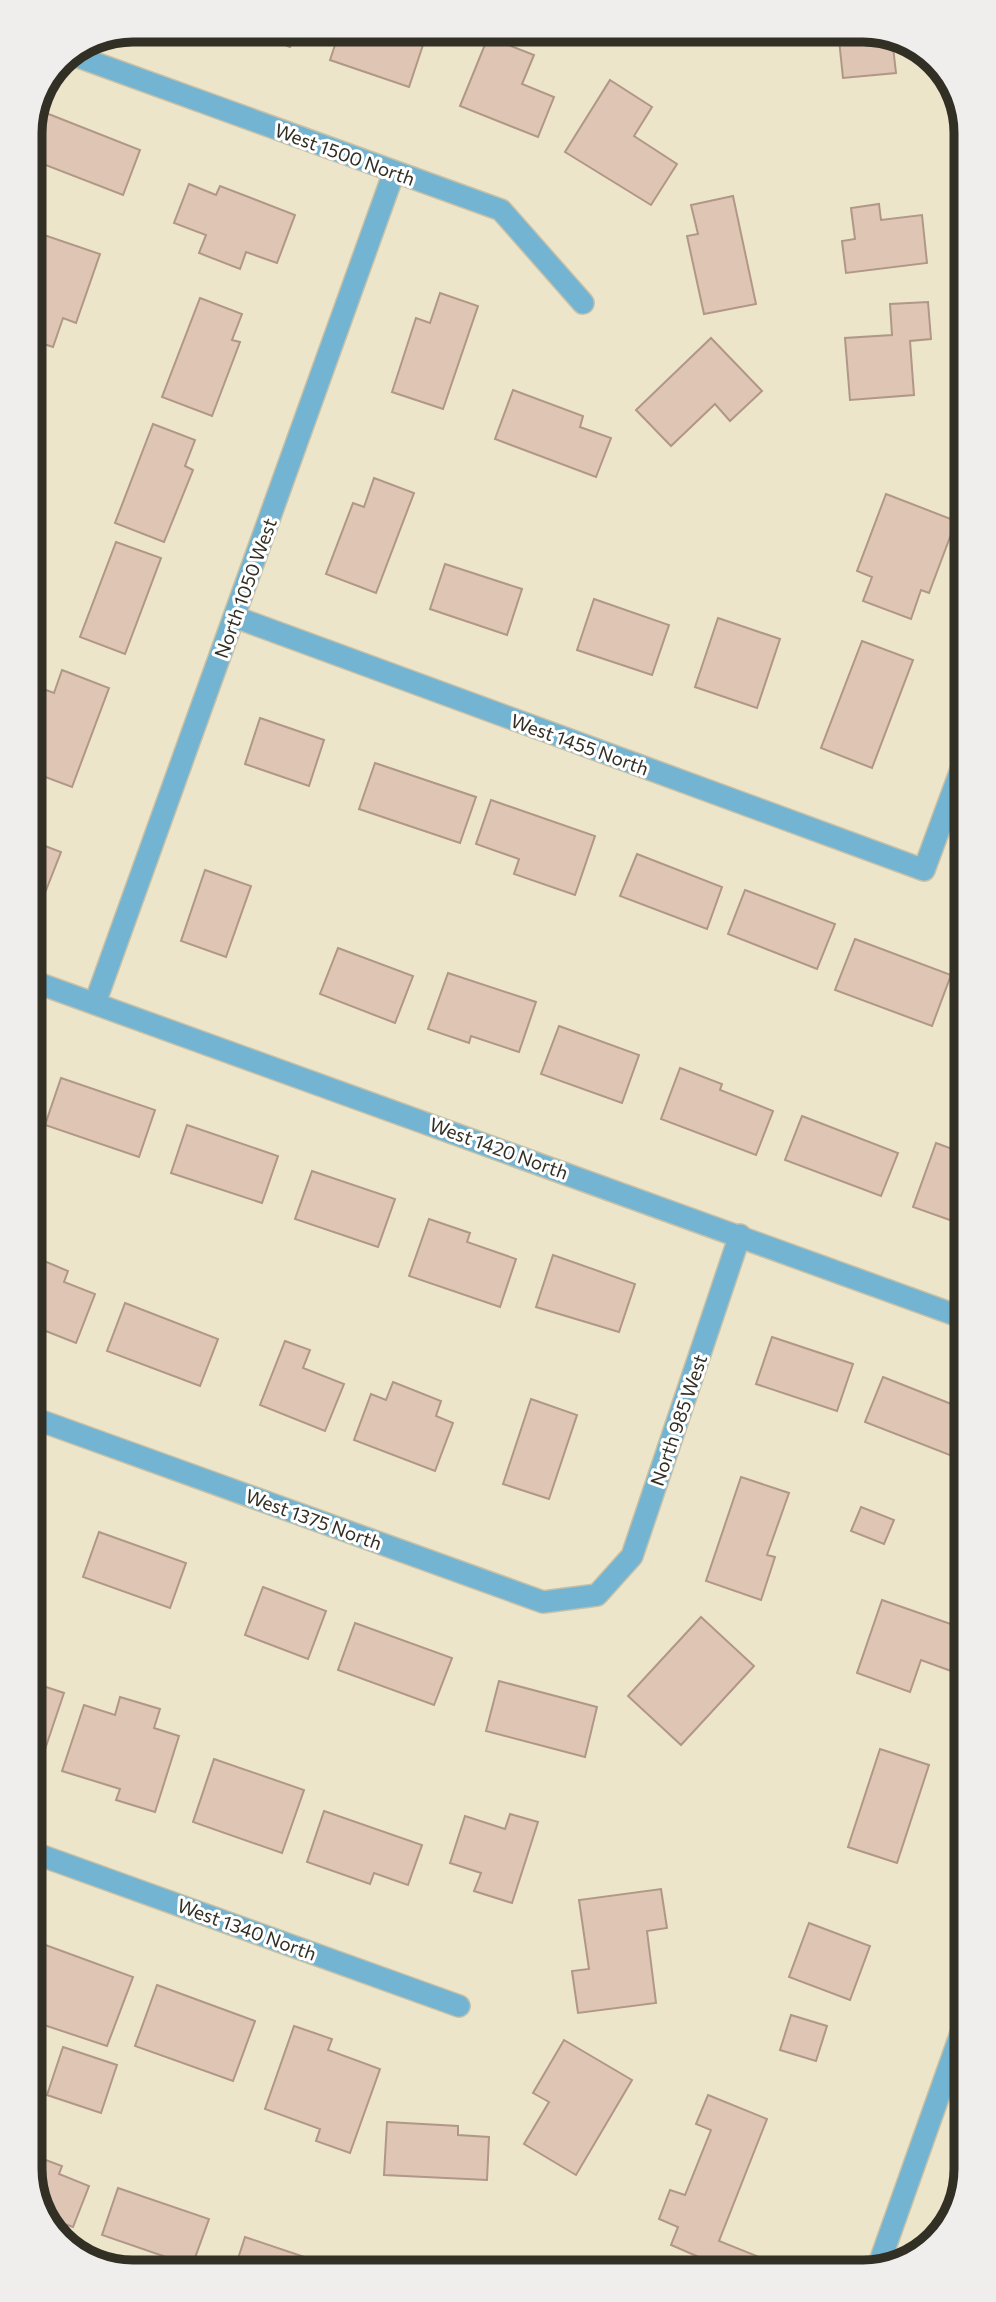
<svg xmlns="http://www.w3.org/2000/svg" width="996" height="2302" font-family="Commissioner,sans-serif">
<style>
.building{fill:#dfc5b4;stroke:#b09787;stroke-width:2}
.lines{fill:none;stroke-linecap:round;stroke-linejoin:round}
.street-casing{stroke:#c7c1a8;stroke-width:24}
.street{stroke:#73b4d2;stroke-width:21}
.labels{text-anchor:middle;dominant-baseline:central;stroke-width:6;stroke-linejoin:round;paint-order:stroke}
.street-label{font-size:19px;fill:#322f24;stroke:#fff}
.rim{fill:none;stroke:#322f24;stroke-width:9}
</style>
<rect width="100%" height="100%" fill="#ece5c9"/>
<g class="building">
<polygon points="245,30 296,30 290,47"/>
<polygon points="340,30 394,30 392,35 423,45 409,87 330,60"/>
<polygon points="838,30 870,30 892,38 896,73 843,78"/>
<polygon points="488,37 534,55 522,84 554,97 538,137 460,106"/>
<polygon points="610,80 652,107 634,136 677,164 651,205 565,152"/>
<polygon points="46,113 140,150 123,195 30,159"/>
<polygon points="189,184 216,195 220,186 295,215 277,263 246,252 240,269 199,253 206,235 174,223"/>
<polygon points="733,196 756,304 704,314 687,236 698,234 691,205"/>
<polygon points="879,204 881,220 922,215 927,263 846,273 842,241 855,239 851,208"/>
<polygon points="41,234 100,254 76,323 63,318 53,347 31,340 30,290 36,274 30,272 30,264"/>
<polygon points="440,293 478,306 443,409 392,392 416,318 430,323"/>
<polygon points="200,298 242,314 232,340 240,342 212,416 162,397"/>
<polygon points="928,302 931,339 910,341 914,395 850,400 845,338 892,335 890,304"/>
<polygon points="711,338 762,391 730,421 715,404 671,446 636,410"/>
<polygon points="513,390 583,416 580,427 611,438 596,477 495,439"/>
<polygon points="153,424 195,440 185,466 193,470 164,542 115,523"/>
<polygon points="374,478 414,493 376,593 326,574 353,503 364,507"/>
<polygon points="886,494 956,521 929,593 921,590 911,619 863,601 872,577 857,571"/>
<polygon points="116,542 161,558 125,654 80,637"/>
<polygon points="445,564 522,589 507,635 430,609"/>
<polygon points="594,599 669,625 652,675 577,650"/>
<polygon points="718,618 780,639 757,708 695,687"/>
<polygon points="862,641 913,660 872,768 821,748"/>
<polygon points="62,670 109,688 72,787 32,772 32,759 40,737 32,734 31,704 38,687 54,693"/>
<polygon points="260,718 324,740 309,786 245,764"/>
<polygon points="375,763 476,797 460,843 359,809"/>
<polygon points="491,800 595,836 575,895 514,874 519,859 476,844"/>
<polygon points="32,841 61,852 43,898 32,893"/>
<polygon points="637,854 722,887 707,929 620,896"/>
<polygon points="205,870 251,886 226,957 181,941"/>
<polygon points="745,890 835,924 817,969 728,934"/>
<polygon points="855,939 951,975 932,1026 835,990"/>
<polygon points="338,948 413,976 395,1023 320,994"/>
<polygon points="448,973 536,1002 519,1052 471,1036 469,1043 428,1029"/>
<polygon points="559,1026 639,1055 622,1103 541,1074"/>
<polygon points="680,1068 722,1084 720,1090 773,1111 756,1155 661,1119"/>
<polygon points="61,1078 155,1110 139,1157 45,1125"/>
<polygon points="802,1116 898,1153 881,1196 785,1160"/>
<polygon points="187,1125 278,1156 262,1203 171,1173"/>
<polygon points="936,1143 963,1153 964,1225 913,1207"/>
<polygon points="312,1171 395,1199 378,1247 295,1219"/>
<polygon points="429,1219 470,1233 467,1242 516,1259 500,1307 409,1276"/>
<polygon points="553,1255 635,1284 619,1332 536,1307"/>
<polygon points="37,1258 68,1271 64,1282 95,1294 76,1343 33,1326 33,1269"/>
<polygon points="125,1303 218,1339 200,1386 107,1351"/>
<polygon points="772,1337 853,1364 837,1411 756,1384"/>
<polygon points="285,1341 310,1350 303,1368 344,1384 325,1431 260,1405"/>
<polygon points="883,1377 964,1409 964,1449 960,1459 865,1422"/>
<polygon points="393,1382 441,1401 436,1416 453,1423 435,1471 354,1440 371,1394 386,1400"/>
<polygon points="531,1399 577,1415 549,1499 503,1484"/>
<polygon points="741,1477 789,1493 767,1555 775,1557 761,1600 706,1581"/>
<polygon points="861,1507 894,1520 884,1544 851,1531"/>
<polygon points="99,1532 186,1563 170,1608 83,1577"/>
<polygon points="263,1587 326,1611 308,1659 245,1635"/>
<polygon points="882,1600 965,1629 965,1676 921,1660 910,1692 857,1673"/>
<polygon points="701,1617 754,1666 681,1745 628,1696"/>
<polygon points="355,1623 452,1658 434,1705 338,1670"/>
<polygon points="499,1681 597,1707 585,1757 486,1731"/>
<polygon points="34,1683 64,1693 41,1761 34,1759"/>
<polygon points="120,1697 160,1709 154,1728 179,1736 155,1812 116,1800 120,1789 62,1771 84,1705 115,1715"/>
<polygon points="880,1749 929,1765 897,1863 848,1847"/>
<polygon points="214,1759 304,1790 282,1853 193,1822"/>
<polygon points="324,1811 422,1845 408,1885 374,1873 370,1884 307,1862"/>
<polygon points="510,1814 538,1822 512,1903 474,1891 481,1873 450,1863 465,1816 505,1829"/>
<polygon points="661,1889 667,1928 647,1931 656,2003 578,2013 572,1971 589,1969 579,1900"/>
<polygon points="809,1923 870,1946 850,2000 789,1977"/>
<polygon points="40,1943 133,1977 107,2046 35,2022 35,1960"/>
<polygon points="157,1985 255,2021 233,2081 135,2046"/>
<polygon points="791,2015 827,2026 816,2061 780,2050"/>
<polygon points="294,2026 332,2039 328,2050 380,2069 350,2153 316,2141 320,2129 265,2109"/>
<polygon points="564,2040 632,2080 576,2175 524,2144 549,2102 533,2093"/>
<polygon points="63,2047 117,2065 101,2113 47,2095"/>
<polygon points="708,2095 767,2119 719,2241 779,2265 778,2267 724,2268 671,2245 678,2227 659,2219 670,2190 685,2195 711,2130 696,2124"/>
<polygon points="387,2122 458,2126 458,2135 489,2137 487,2180 384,2175"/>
<polygon points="35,2156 62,2166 59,2174 89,2186 73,2227 46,2217 35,2202"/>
<polygon points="118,2188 209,2219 192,2266 102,2235"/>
<polygon points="245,2237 343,2270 234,2271"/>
</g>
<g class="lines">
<defs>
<g id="street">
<polyline points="73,55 501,210 583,303"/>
<polyline points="235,617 924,870 962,767"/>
<polyline points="32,981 964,1318"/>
<polyline points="95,1003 394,172"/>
<polyline points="33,1418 543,1602 597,1595 632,1556 740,1235"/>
<polyline points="34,1853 459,2006"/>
<polyline points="878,2267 966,2019"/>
</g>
</defs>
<use href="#street" class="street-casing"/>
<use href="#street" class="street"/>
</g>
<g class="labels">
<g class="street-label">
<text transform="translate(345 154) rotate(20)">West 1500 North</text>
<text transform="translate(245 588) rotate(-70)">North 1050 West</text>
<text transform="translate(580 744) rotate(20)">West 1455 North</text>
<text transform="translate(499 1148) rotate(20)">West 1420 North</text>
<text transform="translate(678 1420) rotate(-71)">North 985 West</text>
<text transform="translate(314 1519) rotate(20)">West 1375 North</text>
<text transform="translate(247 1929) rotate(20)">West 1340 North</text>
</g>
</g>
<path d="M0 0H996V2302H0ZM133 42H863A91 91 0 0 1 954 133V2169A91 91 0 0 1 863 2260H133A91 91 0 0 1 42 2169V133A91 91 0 0 1 133 42Z" fill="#efeeed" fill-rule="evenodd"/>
<path class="rim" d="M133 42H863A91 91 0 0 1 954 133V2169A91 91 0 0 1 863 2260H133A91 91 0 0 1 42 2169V133A91 91 0 0 1 133 42Z"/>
</svg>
